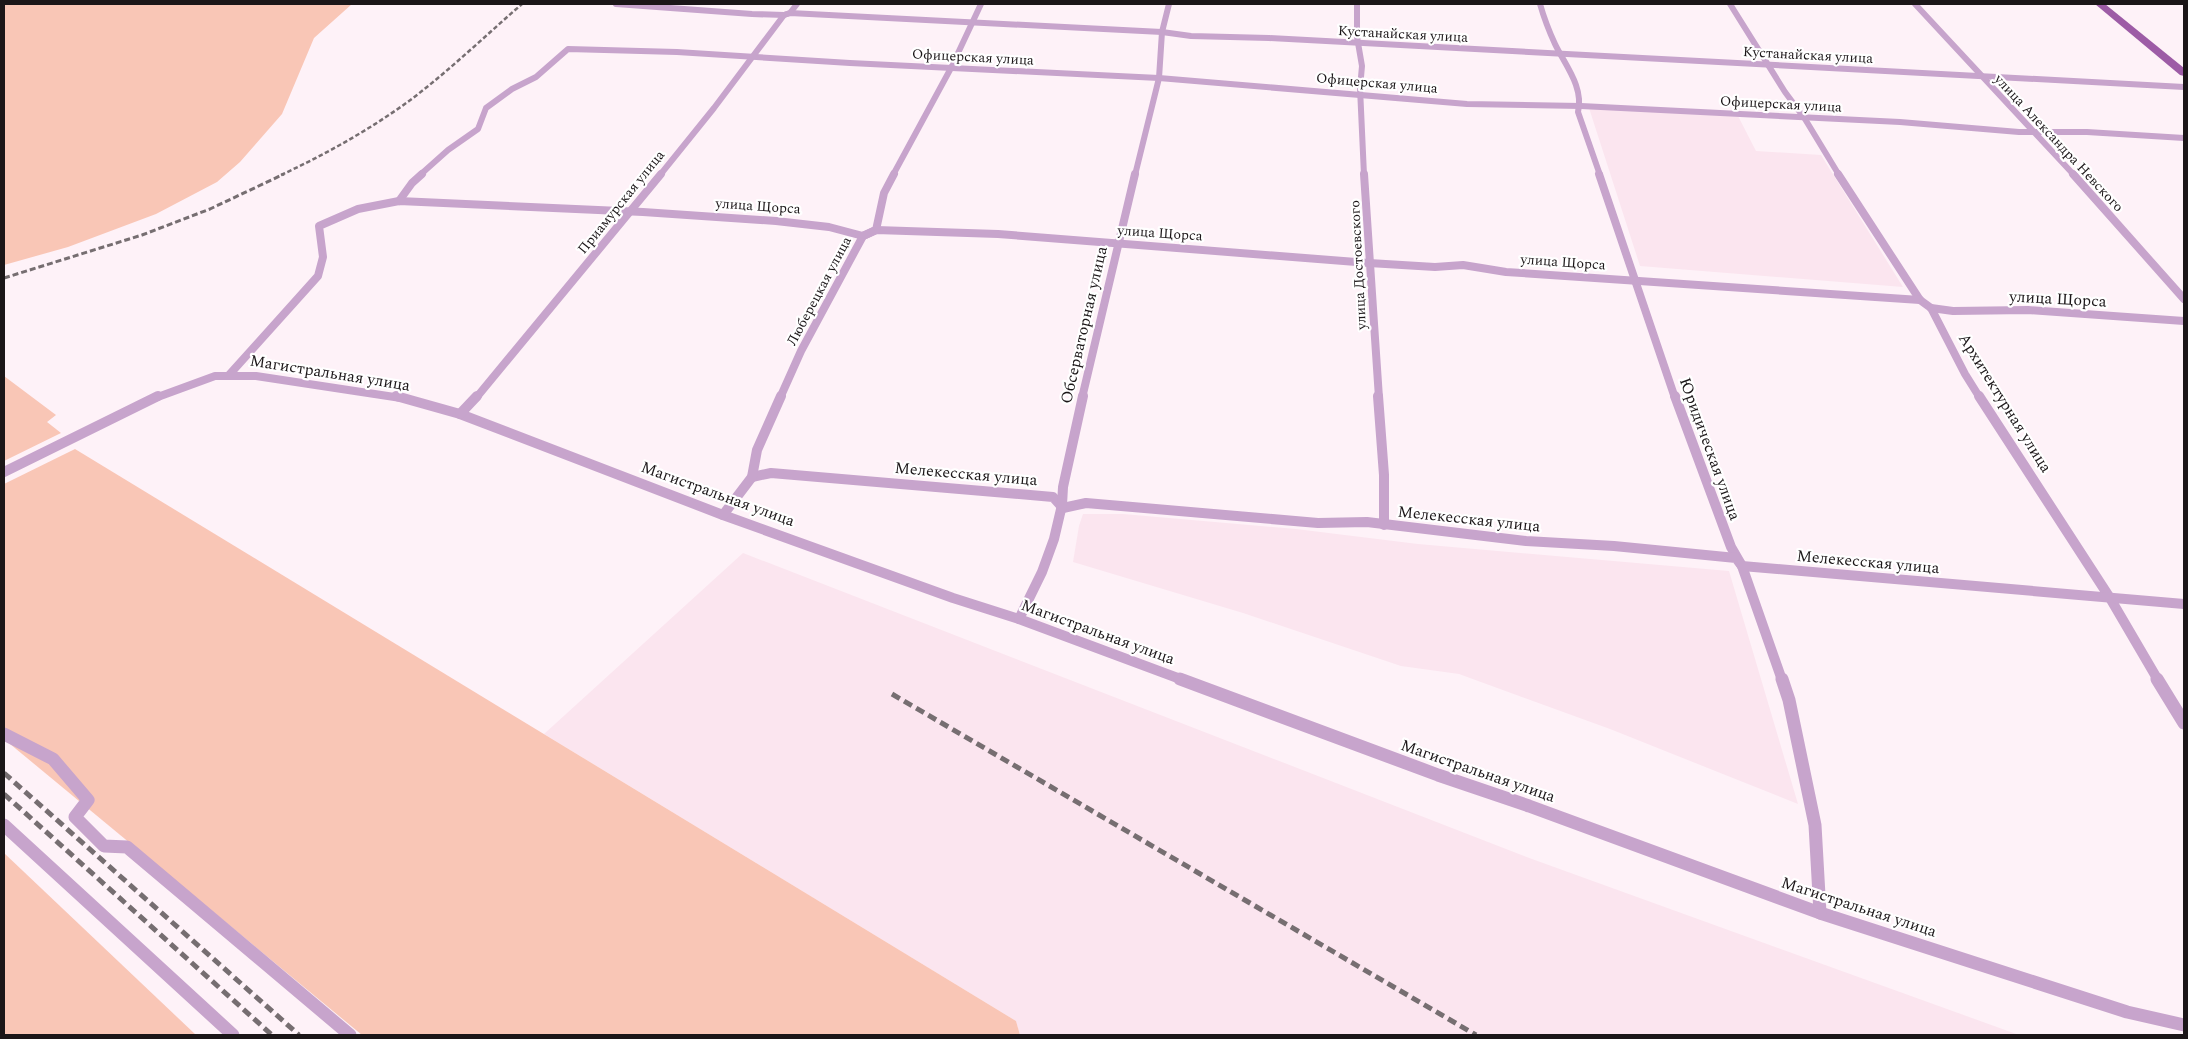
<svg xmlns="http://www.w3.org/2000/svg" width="2188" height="1039" font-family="Spectral,serif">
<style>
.built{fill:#fbe5ef}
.green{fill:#f9c6b6}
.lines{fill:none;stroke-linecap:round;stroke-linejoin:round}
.minor-far3{stroke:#c7a4cc;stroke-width:6}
.minor-far2{stroke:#c7a4cc;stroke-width:8}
.minor-far1{stroke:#c7a4cc;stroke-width:10}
.minor{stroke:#c7a4cc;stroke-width:13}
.primary{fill:#9d5ca6;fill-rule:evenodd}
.rail-far2{stroke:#766e71;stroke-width:2.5;stroke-dasharray:4.5 2.5;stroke-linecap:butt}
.rail-far1{stroke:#766e71;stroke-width:3;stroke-dasharray:6 3;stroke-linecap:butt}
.rail{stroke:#766e71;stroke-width:5;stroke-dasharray:9 5;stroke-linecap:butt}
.labels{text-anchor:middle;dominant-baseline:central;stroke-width:4.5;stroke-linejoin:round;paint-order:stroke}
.far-street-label{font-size:14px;fill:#1b1618;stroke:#fff}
.street-label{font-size:16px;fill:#1b1618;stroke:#fff}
</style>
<rect width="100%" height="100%" fill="#fef2f8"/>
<g class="built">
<polygon points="1589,108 1738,116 1756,151 1821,155 1903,287 1640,266"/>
<polygon points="1083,514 1123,514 1296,529 1418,544 1729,571 1798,804 1610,729 1459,674 1401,666 1243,613 1073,562 1079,526"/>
<polygon points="743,553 1532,859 2019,1035 1020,1035 1016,1021 544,734"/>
</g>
<g class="green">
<polygon points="4,4 352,4 314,38 282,114 240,162 217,182 156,214 68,247 4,265"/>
<polygon points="4,376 56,415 47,422 61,433 4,461"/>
<polygon points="75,449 1016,1021 1020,1035 362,1035 4,739 4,484"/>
<polygon points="4,853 196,1035 4,1035"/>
</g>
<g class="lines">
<g class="minor-far3">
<polyline points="616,4 752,14 784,15 790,13 1162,32 1191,36 1269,38 2184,87"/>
<polyline points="1357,4 1357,37 1362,66 1360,88 1364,175"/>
<path d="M1540 4C1544 18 1549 31 1555 44 1565 65 1584 87 1578 112L1600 175"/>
<polyline points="1730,4 1785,92 1805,119 1839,175"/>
<polyline points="1915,4 2074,175"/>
<polyline points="420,175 448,150 478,129 486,108 512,89 536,77 568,49 677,52 850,63 1159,78 1467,104 1581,106 1900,122 2019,132 2087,132 2184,138"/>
<polyline points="660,175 714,108 784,15 790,13 797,4"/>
<polyline points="893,175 951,68 981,4"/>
<polyline points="1135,175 1159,78 1162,32 1169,4"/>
</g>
<g class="minor-far2">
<polyline points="1364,174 1379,398"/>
<polyline points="1599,174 1675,398"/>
<polyline points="1838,174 1920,300 1931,308 1965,374 1980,398"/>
<polyline points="2073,174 2184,299"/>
<polyline points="399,201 412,183 422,174"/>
<polyline points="1931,308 1953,311 2028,310 2184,321"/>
<polyline points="229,375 318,276 323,257 319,226 358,209 399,201 643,212 776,221 829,227 863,236 876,230 998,234 1369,263 1435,267 1463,265 1506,272 1920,300"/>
<polyline points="155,398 215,376 256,376 401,398"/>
<polyline points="476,398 661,174"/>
<polyline points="780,398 801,351 863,236 876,230 884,193 894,174"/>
<polyline points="1082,398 1135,174"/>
</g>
<g class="minor-far1">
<polyline points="396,396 460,414 723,515 953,598 1019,619 1183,680"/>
<polyline points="1378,396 1384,475 1384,525"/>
<polyline points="1675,396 1731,547 1742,566 1782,680"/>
<polyline points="1979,396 2110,598 2158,680"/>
<polyline points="460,414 477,396"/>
<polyline points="4,472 158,396"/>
<polyline points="752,477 771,473 1053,497 1063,508 1086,503 1318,523 1367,522 1526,541 1614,546 1736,558 1742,566 2184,604"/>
<polyline points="723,515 752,477 757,450 781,396"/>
<polyline points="1019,619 1042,572 1054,539 1062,505 1063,487 1083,396"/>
</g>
<g class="minor">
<polyline points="1180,679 1438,775 1529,806 1820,913 2127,1012 2184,1025"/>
<polyline points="1782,679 1789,700 1815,825 1820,913"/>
<polyline points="2157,679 2184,723"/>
<polyline points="4,734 53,759 88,800 75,817 104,846 127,847 350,1035"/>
<polyline points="4,825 233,1035"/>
</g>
<polygon class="primary" points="2095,4 2105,4 2184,68 2184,76 2180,75"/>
<path class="rail-far2" d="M281 175C326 154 369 130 409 101 449 71 485 36 522 4"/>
<polyline class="rail-far1" points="4,278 142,235 210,209 284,174"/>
<g class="rail">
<polyline points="892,694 1476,1035"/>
<polyline points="4,773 299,1035"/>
<polyline points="4,794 272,1035"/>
</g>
</g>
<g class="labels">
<g class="far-street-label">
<text transform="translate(1403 34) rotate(3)">Кустанайская улица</text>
<text transform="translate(1808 55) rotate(3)">Кустанайская улица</text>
<text transform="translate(973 57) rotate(3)">Офицерская улица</text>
<text transform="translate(1377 83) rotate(5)">Офицерская улица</text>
<text transform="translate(1781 104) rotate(3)">Офицерская улица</text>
<text transform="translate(2059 143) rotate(47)">улица Александра Невского</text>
<text transform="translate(621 202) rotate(-51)">Приамурская улица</text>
<text transform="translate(758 206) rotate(4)">улица Щорса</text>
<text transform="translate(1160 233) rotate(4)">улица Щорса</text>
<text transform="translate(1563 262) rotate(4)">улица Щорса</text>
<text transform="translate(1358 265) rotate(-93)">улица Достоевского</text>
<text transform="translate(819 291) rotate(-62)">Люберецкая улица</text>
</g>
<g class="street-label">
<text transform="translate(2058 299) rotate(3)">улица Щорса</text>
<text transform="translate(1084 325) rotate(-77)">Обсерваторная улица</text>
<text transform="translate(330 373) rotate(9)">Магистральная улица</text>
<text transform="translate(2005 403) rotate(58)">Архитектурная улица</text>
<text transform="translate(1710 449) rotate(70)">Юридическая улица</text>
<text transform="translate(966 474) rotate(5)">Мелекесская улица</text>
<text transform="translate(718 494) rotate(20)">Магистральная улица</text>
<text transform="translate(1469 519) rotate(6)">Мелекесская улица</text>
<text transform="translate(1868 562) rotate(5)">Мелекесская улица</text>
<text transform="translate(1098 632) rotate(20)">Магистральная улица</text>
<text transform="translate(1478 771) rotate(19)">Магистральная улица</text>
<text transform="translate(1859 907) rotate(18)">Магистральная улица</text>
</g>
</g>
<rect width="2188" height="1039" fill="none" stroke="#1b1618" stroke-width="10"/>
</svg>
